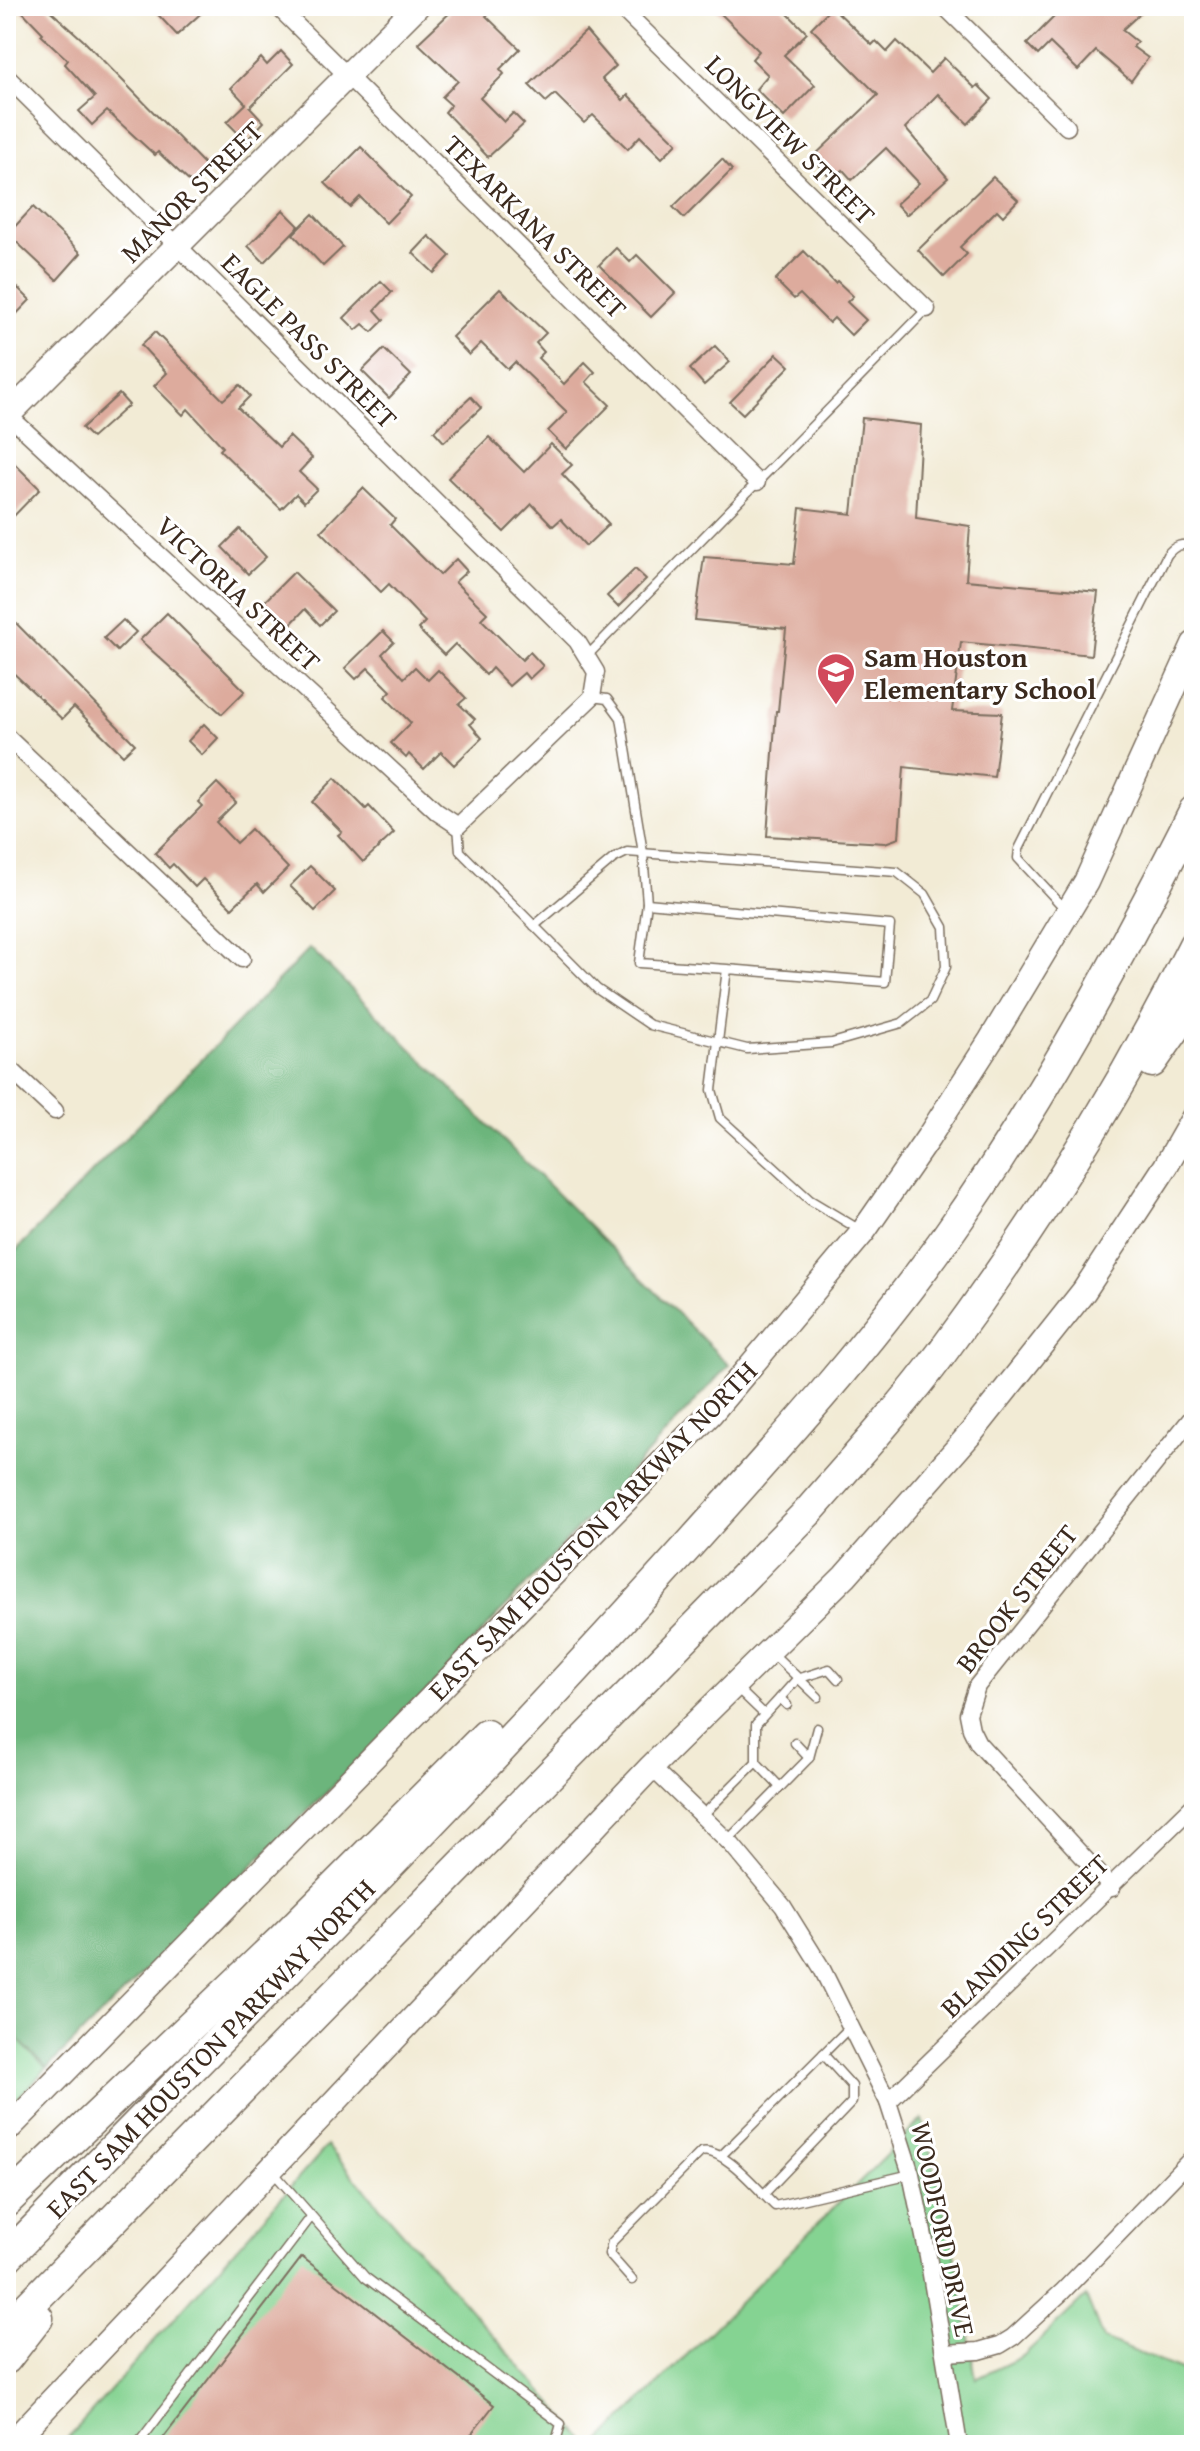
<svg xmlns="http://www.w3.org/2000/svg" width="1200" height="2451" font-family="'Gentium Book Plus',serif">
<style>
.green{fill:#85d392;stroke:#607e58;stroke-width:2}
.forest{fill:#6cb57c;stroke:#54704d;stroke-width:2}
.building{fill:#ddab9d}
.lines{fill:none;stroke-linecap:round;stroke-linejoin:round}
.lane-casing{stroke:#7b6e5e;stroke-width:11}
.street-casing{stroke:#7b6e5e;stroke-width:19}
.secondary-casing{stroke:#7b6e5e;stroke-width:27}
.highway-casing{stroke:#7b6e5e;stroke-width:33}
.lane{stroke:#fff;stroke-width:8}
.street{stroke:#fff;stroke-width:16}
.secondary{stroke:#fff;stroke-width:24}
.highway{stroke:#fff;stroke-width:30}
.labels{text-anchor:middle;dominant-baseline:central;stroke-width:6;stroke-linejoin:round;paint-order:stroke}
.street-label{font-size:28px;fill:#3b2a1e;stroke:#fff}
.poi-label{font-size:28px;font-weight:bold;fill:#3b2a1e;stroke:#fff;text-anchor:start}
</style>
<rect width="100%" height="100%" fill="#fff"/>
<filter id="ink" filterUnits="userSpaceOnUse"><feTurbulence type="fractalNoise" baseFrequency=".0125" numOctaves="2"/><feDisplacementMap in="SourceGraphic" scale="16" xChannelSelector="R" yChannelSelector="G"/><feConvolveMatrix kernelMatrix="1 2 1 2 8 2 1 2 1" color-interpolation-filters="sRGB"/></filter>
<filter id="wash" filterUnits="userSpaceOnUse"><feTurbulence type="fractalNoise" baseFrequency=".006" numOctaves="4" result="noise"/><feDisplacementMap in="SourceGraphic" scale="32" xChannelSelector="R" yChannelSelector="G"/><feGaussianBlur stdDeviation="1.8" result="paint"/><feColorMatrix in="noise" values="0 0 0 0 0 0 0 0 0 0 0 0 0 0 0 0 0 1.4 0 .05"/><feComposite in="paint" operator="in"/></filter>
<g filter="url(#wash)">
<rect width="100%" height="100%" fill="#f2ebd5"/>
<g class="green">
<polygon points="6,2028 47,2068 6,2110"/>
<polygon points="922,2119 954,2247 976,2379 1023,2356 1086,2296 1103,2339 1194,2375 1194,2445 597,2445"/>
<polygon points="327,2146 589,2445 62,2445"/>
</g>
<polygon class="forest" points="310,948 729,1365 409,1711 47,2068 6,2028 6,1261"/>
<g id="blocks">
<g class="building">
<polygon points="17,6 45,6 84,41 208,168 192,184 158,152 155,155 107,111 92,125 79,111 95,97 65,64 68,60 41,35 43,33"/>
<polygon points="150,6 209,6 177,35"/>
<polygon points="457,6 496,6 486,16 520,49 500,69 504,74 480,98 504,122 513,113 524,124 488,157 445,112 451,105 442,97 458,81 418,43"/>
<polygon points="713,6 780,6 807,33 784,55 815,85 784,117 756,89 768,75 752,59 759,51"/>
<polygon points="1046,6 1148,6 1122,30 1137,42 1133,47 1148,58 1131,81 1096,51 1078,70 1050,43 1038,55 1027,44 1056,15"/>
<polygon points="832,7 872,45 876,41 887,52 897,41 930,73 944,58 975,88 978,85 992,99 968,124 938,94 905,128 948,178 906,215 896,204 919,183 886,148 852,180 843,170 832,179 812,158 878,95 811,28"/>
<polygon points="586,31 616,66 602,79 623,100 628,95 677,143 662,158 640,136 628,149 593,115 584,123 555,94 546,102 529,85"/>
<polygon points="281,51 293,64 250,107 264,122 246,141 227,122 246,104 231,88 261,58 267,65"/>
<polygon points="361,147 411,197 386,223 360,197 350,207 325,183"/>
<polygon points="722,159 732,170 684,218 673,207"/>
<polygon points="993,177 1018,200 1003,216 997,210 960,247 967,254 944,277 918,250"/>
<polygon points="33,207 81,253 57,280 8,234"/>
<polygon points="283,210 299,226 264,262 248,246"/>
<polygon points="313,214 343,247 323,266 293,234"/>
<polygon points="429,236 450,256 434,273 413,253"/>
<polygon points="616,248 630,262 637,255 675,293 651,317 599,265"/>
<polygon points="804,251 835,283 837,281 853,296 847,302 866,320 851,335 834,318 829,323 800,294 794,299 775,280"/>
<polygon points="381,281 392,292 375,310 384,320 372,332 363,324 356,330 344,318"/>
<polygon points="18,288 30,300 6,325 6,300"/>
<polygon points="500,289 546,333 536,343 544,352 538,358 564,384 585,362 595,372 586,382 610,405 566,449 548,431 567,412 515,362 508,369 481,343 469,355 452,337"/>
<polygon points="155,332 223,400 240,385 250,396 238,408 279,447 289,436 312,458 299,472 317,489 304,502 296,494 281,509 220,450 223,447 188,409 183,415 154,386 167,373 141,345"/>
<polygon points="715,346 730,362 704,385 690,369"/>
<polygon points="384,349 411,375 389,398 362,371"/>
<polygon points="777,354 790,366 743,414 730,402"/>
<polygon points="119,394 129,405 92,438 82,428"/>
<polygon points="471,397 481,408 444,442 434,431"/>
<polygon points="862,418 921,425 916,518 970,526 966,580 1098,592 1091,655 961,642 952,711 1002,713 994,777 904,767 899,838 885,843 767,836 776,711 778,711 786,629 695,620 704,557 794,564 800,508 852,514"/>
<polygon points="489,437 524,472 551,444 572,465 562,474 609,524 586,546 561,519 553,526 532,504 504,532 448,478"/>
<polygon points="6,455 40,489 6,524"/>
<polygon points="363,488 395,519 390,525 440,575 456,559 467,571 455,582 487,613 481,619 522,660 530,652 543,666 529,679 524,673 509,686 492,668 486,675 455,644 444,655 418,629 425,622 389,584 381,592 321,531"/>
<polygon points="240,529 266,557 248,574 222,547"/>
<polygon points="635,569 646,579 618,607 607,596"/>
<polygon points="294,572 334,611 320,625 305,609 289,626 264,602"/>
<polygon points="6,613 135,744 123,755 74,707 62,719 6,666"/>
<polygon points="167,613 245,691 222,714 140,640"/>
<polygon points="123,620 136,632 117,651 104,638"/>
<polygon points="383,631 394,642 382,654 404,678 415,667 428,680 438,670 466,698 459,704 475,719 470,724 482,738 454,765 441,752 424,769 409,754 406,758 391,743 411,723 385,697 391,691 368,668 356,679 345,668"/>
<polygon points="204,724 218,738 202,755 188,741"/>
<polygon points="335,778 366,809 369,806 394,833 363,862 338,835 342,832 312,802"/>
<polygon points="217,783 236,802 216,822 236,843 251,829 288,868 264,892 257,884 232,908 203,879 195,887 173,864 169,868 155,853 202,806 198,802"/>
<polygon points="310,866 335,891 315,911 290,886"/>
<polygon points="302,2257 494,2405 463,2445 158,2445"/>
</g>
</g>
</g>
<g filter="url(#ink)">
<use href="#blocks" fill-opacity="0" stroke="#7b6e5e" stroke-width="2"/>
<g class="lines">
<defs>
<g id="lane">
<polyline points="587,656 927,309"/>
<polyline points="592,697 607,699 621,718 643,853 647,903"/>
<polyline points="458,826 460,851 597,989 650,1025 747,1049 832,1043 902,1023 930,1001 946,967 944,927 925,894 897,872 627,852 613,859 534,926"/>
<path d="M1065 909 1018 858 1019 849 1167 555C1175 545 1182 543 1194 546"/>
<polyline points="727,969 639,963 647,903 890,925 885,982 727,969 712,1090 720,1118 810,1200 860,1230"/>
<polyline points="772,1653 818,1697"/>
<polyline points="736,1687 764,1714"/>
<polyline points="787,1705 780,1698 797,1679 829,1669 838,1679"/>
<polyline points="795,1743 809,1758"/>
<polyline points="756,1762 780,1787"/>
<polyline points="702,1816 756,1762 756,1724 780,1698"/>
<polyline points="728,1840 809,1758 817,1728"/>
<polyline points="722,2155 852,2025"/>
<polyline points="274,2173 365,2277 561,2424 555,2445"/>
<polyline points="763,2195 852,2102 852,2086 823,2054"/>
<path d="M632 2280 609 2254 612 2242 701 2152C723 2146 759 2191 775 2206L911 2174"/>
<polyline points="137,2445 311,2217"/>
</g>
<g id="street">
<polyline points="277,6 757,482"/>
<polyline points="619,6 927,309"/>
<polyline points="944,6 1067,127"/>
<polyline points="6,76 577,641 596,672 592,697 458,826 437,812 6,413"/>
<polyline points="6,736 242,959"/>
<polyline points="6,1065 55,1111"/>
<polyline points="651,1767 732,1845 783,1906 821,1967 888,2102 911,2174 928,2256 959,2445"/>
<polyline points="1112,1888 978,1743 971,1729 968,1714 977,1686 1194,1415"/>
<polyline points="888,2102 1194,1805"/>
<polyline points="945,2353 979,2351 1000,2345 1013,2337 1062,2292 1194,2156"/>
</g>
<g id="secondary">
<polyline points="6,417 417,6"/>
<polyline points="6,2131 711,1413 863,1232 928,1138 991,1040 1086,882 1194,644"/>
<polyline points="10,2445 651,1767 845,1576 972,1432 1084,1291 1166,1166 1194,1117"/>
</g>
<g id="highway">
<polyline points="1152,1062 1194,1002"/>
<polyline points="6,2202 281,1940 486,1735"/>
<path d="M6 2258C226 2032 450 1810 661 1576 760 1466 861 1357 947 1236 1042 1102 1120 957 1194 811"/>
<path d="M6 2329 808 1512C853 1460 900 1409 941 1354 1037 1225 1122 1089 1194 945"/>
<polyline points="6,2359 38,2318"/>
</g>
</defs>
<use href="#lane" class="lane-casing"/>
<use href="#street" class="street-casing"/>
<use href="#secondary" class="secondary-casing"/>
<use href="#highway" class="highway-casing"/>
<use href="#lane" class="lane"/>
<use href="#street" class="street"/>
<use href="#secondary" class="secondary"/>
<use href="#highway" class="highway"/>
</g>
</g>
<defs>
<symbol id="school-pin" viewBox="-11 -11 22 30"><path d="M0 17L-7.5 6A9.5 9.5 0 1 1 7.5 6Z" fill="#d1495b" stroke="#fff"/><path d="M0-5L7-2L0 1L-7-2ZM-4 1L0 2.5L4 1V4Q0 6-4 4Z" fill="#fff"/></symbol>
</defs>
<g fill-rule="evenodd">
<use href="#school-pin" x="814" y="650" width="44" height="60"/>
</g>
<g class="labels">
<g class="street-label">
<text transform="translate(791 139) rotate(45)">LONGVIEW STREET</text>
<text transform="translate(191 191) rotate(-45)">MANOR STREET</text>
<text transform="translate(536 226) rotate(45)">TEXARKANA STREET</text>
<text transform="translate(310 340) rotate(45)">EAGLE PASS STREET</text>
<text transform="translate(239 593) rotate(43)">VICTORIA STREET</text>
<text transform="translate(592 1530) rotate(-46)">EAST SAM HOUSTON PARKWAY NORTH</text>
<text transform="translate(1016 1598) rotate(-52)">BROOK STREET</text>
<text transform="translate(1024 1935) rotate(-44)">BLANDING STREET</text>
<text transform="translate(210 2048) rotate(-46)">EAST SAM HOUSTON PARKWAY NORTH</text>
<text transform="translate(944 2229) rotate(78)">WOODFORD DRIVE</text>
</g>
<g class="poi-label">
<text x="864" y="656">Sam Houston<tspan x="864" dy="32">Elementary School</tspan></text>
</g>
</g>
<rect width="1200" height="2451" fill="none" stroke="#fff" stroke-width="32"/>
</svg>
